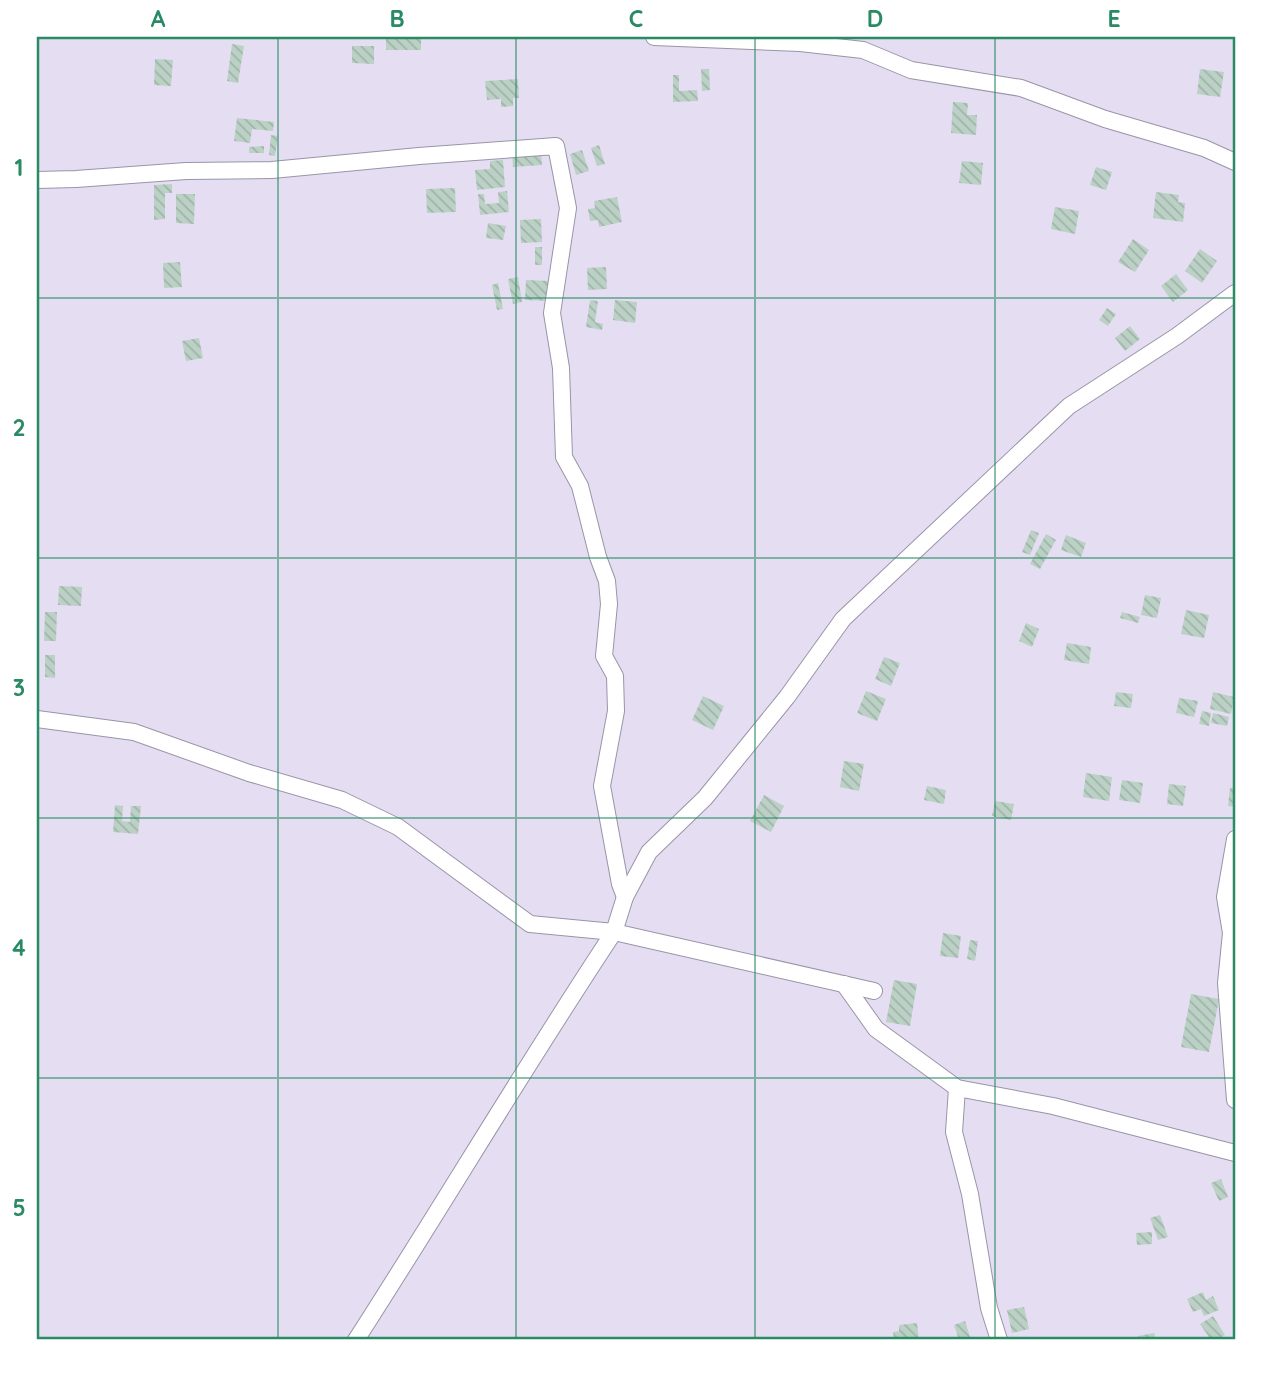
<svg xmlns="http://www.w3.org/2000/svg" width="1272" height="1377" font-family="Quicksand,sans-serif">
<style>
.building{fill:url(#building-back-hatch)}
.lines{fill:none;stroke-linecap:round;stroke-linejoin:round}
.minor-casing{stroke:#9a94a7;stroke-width:18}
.minor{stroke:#fff;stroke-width:16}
.grid{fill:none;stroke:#298a64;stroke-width:2;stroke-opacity:0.55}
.neatline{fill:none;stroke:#298a64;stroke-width:2.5}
.grid-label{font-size:23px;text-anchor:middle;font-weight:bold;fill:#298a64}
</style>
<defs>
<pattern id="building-back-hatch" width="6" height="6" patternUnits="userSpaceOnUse" patternTransform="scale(1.75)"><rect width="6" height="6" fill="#bbd1c5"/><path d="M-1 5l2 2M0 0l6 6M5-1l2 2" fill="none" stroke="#a1b3a9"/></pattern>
</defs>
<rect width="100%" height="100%" fill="#e5def3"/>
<g class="building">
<rect x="386" y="37" width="35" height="13"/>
<polygon points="232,44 244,46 238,83 227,81"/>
<polygon points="352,46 374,46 374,64 352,63"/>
<polygon points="155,59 173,60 171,86 154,85"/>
<polygon points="701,69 709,69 710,90 702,91"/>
<polygon points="1200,69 1224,72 1220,97 1197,94"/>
<polygon points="673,75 679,75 679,91 697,90 698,101 673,102"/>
<polygon points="518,79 519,98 513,98 513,106 501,107 501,99 487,100 485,81"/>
<polygon points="953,102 968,103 967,115 977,115 976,135 951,133"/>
<polygon points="237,118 274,122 273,131 252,129 250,143 234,141"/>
<polygon points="271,135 278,136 275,156 269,155"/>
<polygon points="599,145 605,164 597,166 591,148"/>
<polygon points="264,146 264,153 249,153 249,147"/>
<polygon points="582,150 589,171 576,175 570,154"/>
<polygon points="541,153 542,165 513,167 512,154"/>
<polygon points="503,160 505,187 477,190 475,170 490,169 490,161"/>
<polygon points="962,161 983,163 981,185 959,183"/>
<polygon points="1096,167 1112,172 1106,190 1090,185"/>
<polygon points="172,184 172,193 165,193 165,219 154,220 154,185"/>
<polygon points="455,188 456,212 427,213 426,189"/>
<polygon points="507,191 509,212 480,215 478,194 484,194 485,204 499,203 498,192"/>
<polygon points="1156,192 1179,195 1178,202 1185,203 1183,222 1153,218"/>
<polygon points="176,194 195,194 194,224 176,223"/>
<polygon points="617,197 622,222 599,227 598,220 590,221 588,209 595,208 594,201"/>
<polygon points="1055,207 1079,211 1075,234 1051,229"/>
<polygon points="541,219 542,242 521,243 520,220"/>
<polygon points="488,223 506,226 503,240 486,238"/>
<polygon points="1133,239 1149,250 1135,272 1118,262"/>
<rect x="535" y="247" width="7" height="18"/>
<polygon points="1200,249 1217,261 1202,283 1185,271"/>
<polygon points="180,262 182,287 164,288 163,263"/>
<polygon points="606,267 607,289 588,290 587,268"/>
<polygon points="1176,274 1188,290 1173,302 1161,286"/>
<polygon points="518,277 522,302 513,304 508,279"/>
<polygon points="526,280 551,281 550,301 525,300"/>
<polygon points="498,283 503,309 497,310 492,285"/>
<polygon points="590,300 598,301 595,322 603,324 602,330 586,327"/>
<polygon points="615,300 637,302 635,323 613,320"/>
<polygon points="1107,308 1116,314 1108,326 1099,320"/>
<polygon points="1130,326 1140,339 1125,351 1115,338"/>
<polygon points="199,338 203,358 186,361 182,341"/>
<polygon points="1031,530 1039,533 1030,555 1022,552"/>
<polygon points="1046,534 1056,540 1040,569 1030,564"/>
<polygon points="1066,535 1086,543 1081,557 1061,550"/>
<polygon points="59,586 82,587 81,606 58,605"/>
<polygon points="1145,595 1161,598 1157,618 1141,615"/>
<polygon points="1186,610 1209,615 1204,638 1181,634"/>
<polygon points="45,612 57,612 56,641 44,641"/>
<polygon points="1122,612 1140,617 1138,623 1120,618"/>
<polygon points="1026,623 1039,629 1032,647 1019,641"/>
<polygon points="1067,643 1091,647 1089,664 1064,660"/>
<polygon points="45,655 55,655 55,678 45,677"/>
<polygon points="884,657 900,663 891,686 875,679"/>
<polygon points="866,691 886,699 877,721 857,713"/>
<polygon points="1116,692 1133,694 1131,708 1114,706"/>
<polygon points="1213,692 1234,697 1231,714 1210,709"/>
<polygon points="703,696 724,706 713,730 692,720"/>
<polygon points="1179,698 1198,701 1194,717 1176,713"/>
<polygon points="1202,711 1211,713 1209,726 1199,724"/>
<polygon points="1213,713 1229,717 1227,726 1211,723"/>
<polygon points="844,761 864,764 859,791 840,787"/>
<polygon points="1086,773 1112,777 1109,801 1083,797"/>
<polygon points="1122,780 1143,783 1140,803 1119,800"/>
<polygon points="1169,784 1186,786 1183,806 1167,804"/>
<polygon points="927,786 946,790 944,804 924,800"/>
<polygon points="1230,788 1235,788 1235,807 1228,806"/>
<polygon points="764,795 784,806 771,832 750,821"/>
<polygon points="995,801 1014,804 1011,820 992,816"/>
<polygon points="115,805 123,806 122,821 130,822 131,806 141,806 138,834 113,832"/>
<polygon points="943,933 961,936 958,958 940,956"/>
<polygon points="970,940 978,941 975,961 967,959"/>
<polygon points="894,980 917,984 910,1026 886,1022"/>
<polygon points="1191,994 1219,999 1209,1052 1181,1047"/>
<polygon points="1221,1179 1228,1197 1219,1201 1211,1183"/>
<polygon points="1160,1215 1168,1237 1158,1240 1150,1218"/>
<polygon points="1152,1232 1152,1244 1137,1245 1136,1233"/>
<polygon points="1203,1292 1206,1300 1213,1296 1219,1310 1204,1316 1201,1309 1193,1312 1187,1299"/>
<polygon points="1024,1307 1029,1329 1012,1333 1007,1310"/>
<polygon points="1213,1316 1225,1335 1216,1340 1211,1340 1200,1324"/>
<polygon points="965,1321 971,1340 959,1340 954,1325"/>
<polygon points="917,1323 919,1340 894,1340 893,1332 899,1331 899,1325"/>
<polygon points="1154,1333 1156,1340 1139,1340 1138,1336"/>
</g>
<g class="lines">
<defs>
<g id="minor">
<polyline points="654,37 800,43 863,50 911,70 1021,88 1105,119 1204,148 1235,162"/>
<polyline points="37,180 76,179 186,171 272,170 419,156 556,146 568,208 552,313 561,368 564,457 580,486 598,557 607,581 609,604 604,656 615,676 616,711 602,786 620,884 625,897"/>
<path d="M37 719 134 732 249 773 342 800 398 827 530 924 614 932C525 1066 443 1205 356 1340"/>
<polyline points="1235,839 1225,897 1231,933 1226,983 1235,1100"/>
<polyline points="844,984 876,1029 957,1088 1053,1106 1235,1153"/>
<polyline points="874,991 614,932 625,897 649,852 705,798 787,697 843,619 1069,406 1177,336 1235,293"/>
<polyline points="957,1088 954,1132 970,1194 989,1308 999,1340"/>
</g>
</defs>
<use href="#minor" class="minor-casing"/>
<use href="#minor" class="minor"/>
</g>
<path class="grid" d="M278 37V1340M516 37V1340M755 37V1340M995 37V1340M37 298H1235M37 558H1235M37 818H1235M37 1078H1235"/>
<rect width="1272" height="1377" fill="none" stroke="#ffffff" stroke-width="77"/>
<rect x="38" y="38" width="1196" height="1300" class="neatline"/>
<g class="grid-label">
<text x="158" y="27">A</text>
<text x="397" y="27">B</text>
<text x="636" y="27">C</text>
<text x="875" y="27">D</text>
<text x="1114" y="27">E</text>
<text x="19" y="176">1</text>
<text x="19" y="436">2</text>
<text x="19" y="696">3</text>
<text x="19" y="956">4</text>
<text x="19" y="1216">5</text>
</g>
</svg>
